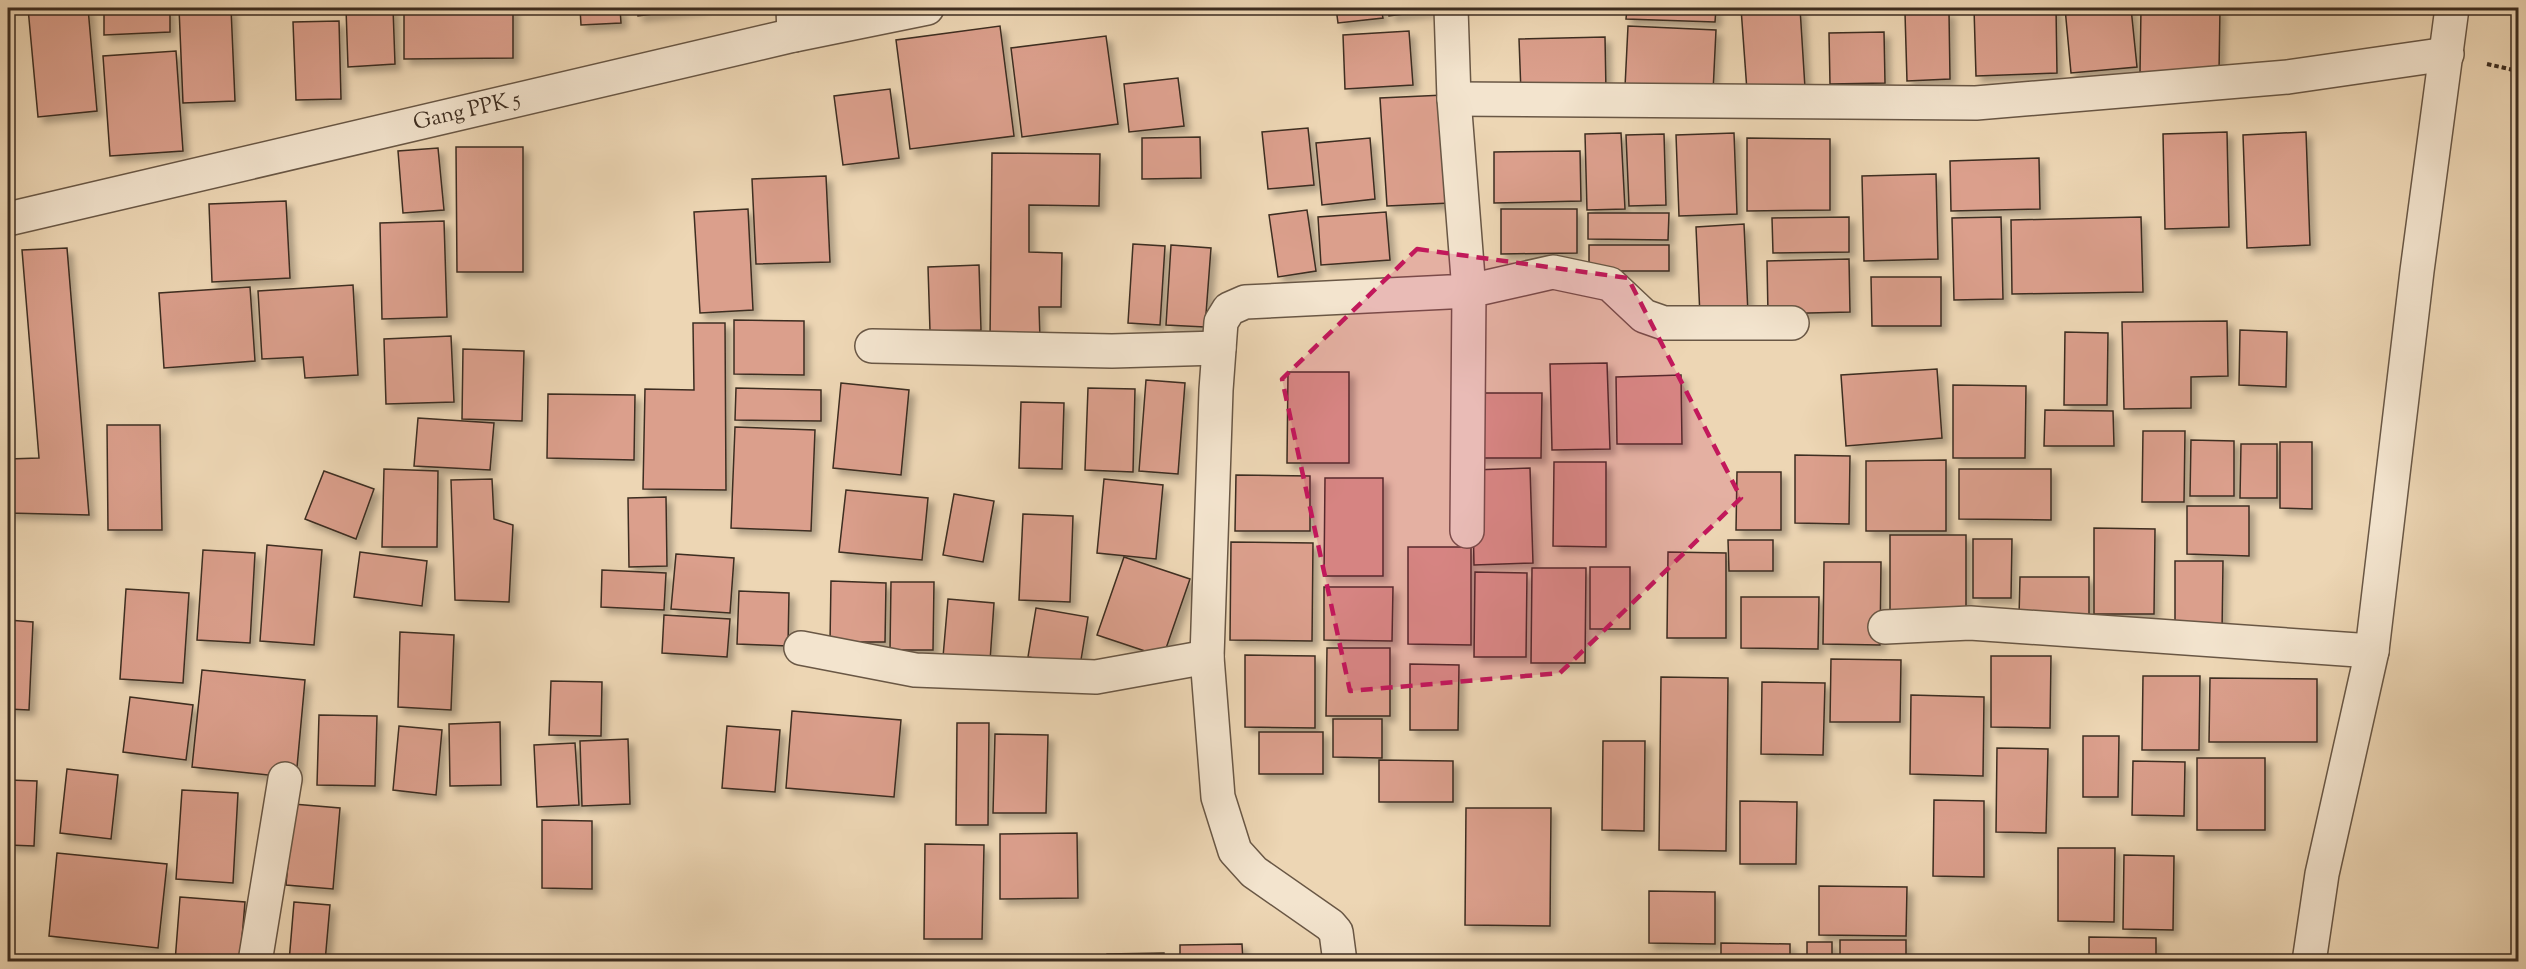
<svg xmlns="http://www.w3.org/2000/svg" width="2526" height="969" font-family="'Sorts Mill Goudy',serif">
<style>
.building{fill:#db9f8c;stroke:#3d2d20;stroke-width:1.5;filter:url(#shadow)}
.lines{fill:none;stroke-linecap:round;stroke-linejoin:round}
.street-casing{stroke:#695745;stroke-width:36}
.path{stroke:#3d2d20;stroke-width:4;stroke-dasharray:4.5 3;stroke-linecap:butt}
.street{stroke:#f3e4ce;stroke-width:33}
.marked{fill:#c2185b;fill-opacity:0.2;stroke:#c2185b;stroke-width:4.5;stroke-dasharray:12 8;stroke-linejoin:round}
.labels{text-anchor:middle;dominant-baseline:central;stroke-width:6;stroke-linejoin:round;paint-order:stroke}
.street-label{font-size:22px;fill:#3d2d20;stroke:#f3e4ce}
</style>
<defs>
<filter id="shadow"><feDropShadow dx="5.5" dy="5.5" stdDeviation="3" flood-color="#0004"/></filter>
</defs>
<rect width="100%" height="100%" fill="#edd6b4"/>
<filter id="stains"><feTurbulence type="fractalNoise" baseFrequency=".00333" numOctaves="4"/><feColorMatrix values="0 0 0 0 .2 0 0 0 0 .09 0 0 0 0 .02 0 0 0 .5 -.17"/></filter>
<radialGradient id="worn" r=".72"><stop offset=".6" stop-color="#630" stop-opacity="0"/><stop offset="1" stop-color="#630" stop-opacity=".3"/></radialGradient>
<g class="building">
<polygon points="28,8 88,8 97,111 38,117"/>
<polygon points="104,8 170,8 170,32 104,35"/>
<polygon points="179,8 231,8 235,101 183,103"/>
<polygon points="346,8 393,8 395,64 348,67"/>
<polygon points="404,8 513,8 513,58 404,59"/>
<polygon points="580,8 620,8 621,23 581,25"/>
<polygon points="637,8 703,8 638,16"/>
<polygon points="1336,8 1381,8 1383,18 1338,23"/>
<polygon points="1388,8 1435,8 1435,10 1389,16"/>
<polygon points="1627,8 1716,8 1715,22 1626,19"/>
<polygon points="1741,8 1800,8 1805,88 1747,91"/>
<polygon points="1974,8 2056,8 2057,73 1976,76"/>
<polygon points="2065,8 2131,8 2137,67 2071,73"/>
<polygon points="2141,8 2220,8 2219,73 2140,72"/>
<polygon points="1949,12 1950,79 1907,81 1905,13"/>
<polygon points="339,21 341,99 296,100 293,22"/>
<polygon points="1000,26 1014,136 910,149 896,40"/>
<polygon points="1628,26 1716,30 1713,92 1625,87"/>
<polygon points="1409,31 1413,85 1345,89 1343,35"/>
<polygon points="1884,32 1885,83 1830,84 1829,33"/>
<polygon points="1106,36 1118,124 1022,137 1011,48"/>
<polygon points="1605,37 1606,92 1521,93 1519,39"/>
<polygon points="176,51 183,151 110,156 103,56"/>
<polygon points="1178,78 1184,126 1129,132 1124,84"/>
<polygon points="890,89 899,158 843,165 834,96"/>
<polygon points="1444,95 1450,203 1387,206 1380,98"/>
<polygon points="1308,128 1314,185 1268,189 1262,132"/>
<polygon points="2227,132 2229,227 2165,229 2163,134"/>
<polygon points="2306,132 2310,245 2247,248 2243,135"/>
<polygon points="1621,133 1625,209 1587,210 1585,134"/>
<polygon points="1734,133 1737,214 1679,216 1676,135"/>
<polygon points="1664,134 1666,205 1629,206 1626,135"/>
<polygon points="1200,137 1201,178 1142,179 1142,138"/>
<polygon points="1370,138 1375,199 1322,205 1316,143"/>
<polygon points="1747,138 1830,139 1830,210 1747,211"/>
<polygon points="456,147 523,147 523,272 457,272"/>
<polygon points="438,148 444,210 403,213 398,151"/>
<polygon points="1580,151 1581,201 1494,203 1494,152"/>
<polygon points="992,153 1100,154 1099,206 1029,205 1029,252 1062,253 1061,307 1039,307 1040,339 990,339"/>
<polygon points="2039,158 2040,209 1951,211 1950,161"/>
<polygon points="1936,174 1938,259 1864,261 1862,176"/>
<polygon points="826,176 830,262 756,264 752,179"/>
<polygon points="286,201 290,278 212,282 209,204"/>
<polygon points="748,209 753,310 700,313 694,212"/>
<polygon points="1501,209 1577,209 1577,253 1501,254"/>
<polygon points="1307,210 1316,271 1278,277 1269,215"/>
<polygon points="1386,212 1390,260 1321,265 1318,217"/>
<polygon points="1588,213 1669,213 1668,240 1588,239"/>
<polygon points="1849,217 1849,252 1773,253 1772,218"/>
<polygon points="2001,217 2003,299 1954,300 1952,218"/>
<polygon points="2141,217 2143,292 2012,294 2011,220"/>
<polygon points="444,221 447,317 382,319 380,223"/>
<polygon points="1744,224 1748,314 1700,316 1696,227"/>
<polygon points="1133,244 1165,246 1160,325 1128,323"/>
<polygon points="1171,245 1211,248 1205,327 1166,325"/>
<rect x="1589" y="245" width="80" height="26"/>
<polygon points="67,248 89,515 8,513 8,459 39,458 22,250"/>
<polygon points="1849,259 1850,312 1768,314 1767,261"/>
<polygon points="979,265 981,330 930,331 928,267"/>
<polygon points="1871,277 1941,277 1941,326 1872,326"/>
<polygon points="353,285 358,375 305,378 303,357 262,359 258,291"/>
<polygon points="250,287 255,361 164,368 159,293"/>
<polygon points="734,320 804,321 804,375 734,374"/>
<polygon points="2227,321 2228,376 2191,377 2191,408 2124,409 2122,322"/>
<polygon points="693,323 725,323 726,490 643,489 645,389 694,390"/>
<polygon points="2240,330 2287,332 2286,387 2239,385"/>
<polygon points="2065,332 2108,333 2107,405 2064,405"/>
<polygon points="451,336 454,402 386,404 384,339"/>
<polygon points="463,349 524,351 522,421 462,419"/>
<polygon points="1607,363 1610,449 1552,450 1550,364"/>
<polygon points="1937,369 1942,438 1846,446 1841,375"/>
<polygon points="1288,372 1349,372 1349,463 1287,463"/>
<polygon points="1681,375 1682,444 1617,444 1616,377"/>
<polygon points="1146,380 1185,383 1178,474 1139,471"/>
<polygon points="841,383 909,390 901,475 833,468"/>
<polygon points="1953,385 2026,386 2025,458 1953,458"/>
<polygon points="736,388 821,390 821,421 735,420"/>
<polygon points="1088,388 1135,389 1133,472 1085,470"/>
<polygon points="1476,393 1542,393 1541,458 1476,458"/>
<polygon points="548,394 635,395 634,460 547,458"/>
<polygon points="1021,402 1064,403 1062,469 1019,468"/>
<polygon points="2045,410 2113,411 2114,446 2044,446"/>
<polygon points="418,418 494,423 490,470 414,466"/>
<polygon points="107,425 160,425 162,530 108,530"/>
<polygon points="735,427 815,430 811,531 731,528"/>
<polygon points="2143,431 2185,431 2184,502 2142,502"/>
<polygon points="2191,440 2234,441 2234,496 2190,496"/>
<polygon points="2280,442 2312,442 2312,509 2280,508"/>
<polygon points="2241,444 2277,444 2277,498 2240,498"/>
<polygon points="1795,455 1850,456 1849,524 1795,523"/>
<polygon points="1946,460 1946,531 1866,531 1866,461"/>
<polygon points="1554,462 1606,462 1606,547 1553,546"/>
<polygon points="1530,468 1533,563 1474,565 1472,470"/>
<polygon points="384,469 438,471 437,547 382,547"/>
<polygon points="1959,469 2051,469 2051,520 1959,519"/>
<polygon points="324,471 374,489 356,539 305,519"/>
<polygon points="1737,472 1781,472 1781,530 1736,530"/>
<polygon points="1236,475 1310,476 1310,531 1235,531"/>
<polygon points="1325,478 1383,478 1383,576 1324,576"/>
<polygon points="492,479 494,519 513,525 509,602 455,600 451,480"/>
<polygon points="1104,479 1163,485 1156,559 1097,553"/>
<polygon points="846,490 928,498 922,560 839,552"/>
<polygon points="954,494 994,501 983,562 943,555"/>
<polygon points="666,497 667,566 629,567 628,498"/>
<polygon points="2187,506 2249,506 2249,556 2187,554"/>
<polygon points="1023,514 1073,516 1070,602 1019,600"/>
<polygon points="2094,528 2155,529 2154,614 2094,614"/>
<polygon points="1890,535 1966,535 1966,620 1890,619"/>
<polygon points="1973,539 2012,539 2011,598 1973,598"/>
<polygon points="1728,540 1773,540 1773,571 1729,571"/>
<polygon points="1231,542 1313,543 1312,641 1230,640"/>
<polygon points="267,545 322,550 314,645 260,641"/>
<polygon points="1408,547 1471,547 1471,645 1408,644"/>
<polygon points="203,550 255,553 250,643 197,640"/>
<polygon points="360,552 427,561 422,606 354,597"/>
<polygon points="1668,552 1726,553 1726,638 1667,638"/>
<polygon points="676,554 734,558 730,613 671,609"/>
<polygon points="1124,557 1190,579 1163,657 1097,635"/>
<polygon points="2175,561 2223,561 2222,633 2175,633"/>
<polygon points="1824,562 1881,562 1880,645 1823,644"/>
<rect x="1590" y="567" width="40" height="62"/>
<polygon points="1532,568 1586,568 1585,663 1531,663"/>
<polygon points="602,570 666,573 664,610 601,607"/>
<polygon points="1475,572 1527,573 1526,657 1474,657"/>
<polygon points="2020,577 2089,577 2089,618 2019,617"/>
<polygon points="831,581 886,583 885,642 830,642"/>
<polygon points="891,582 934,582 933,650 890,650"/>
<polygon points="1324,587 1393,587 1392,641 1324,640"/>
<polygon points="126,589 189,593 183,683 120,679"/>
<polygon points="739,591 789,593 788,646 737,644"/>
<polygon points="1741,597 1819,597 1818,649 1741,648"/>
<polygon points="948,599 994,603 990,661 943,657"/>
<polygon points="1036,608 1088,617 1080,666 1028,657"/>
<polygon points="664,615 730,619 727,657 662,653"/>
<polygon points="8,620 33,622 29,710 8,709"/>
<polygon points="400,632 454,635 451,710 398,707"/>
<polygon points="1327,648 1390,648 1390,716 1326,716"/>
<polygon points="1245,655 1315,656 1315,728 1245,727"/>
<polygon points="1991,656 2051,656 2050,728 1991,727"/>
<polygon points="1831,659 1901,660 1900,722 1830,722"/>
<polygon points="1410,664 1459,665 1458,730 1410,730"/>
<polygon points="202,670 305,680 296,778 192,767"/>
<polygon points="2143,676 2200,676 2199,750 2142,750"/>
<polygon points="1661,677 1728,678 1726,851 1659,850"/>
<polygon points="2210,678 2317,679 2317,742 2209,742"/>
<polygon points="551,681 602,682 601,736 549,735"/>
<polygon points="1762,682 1825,683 1823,755 1761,754"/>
<polygon points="1911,695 1984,697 1983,776 1910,774"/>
<polygon points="130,697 193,705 186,760 123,752"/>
<polygon points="792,711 901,720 894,797 786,788"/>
<polygon points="319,715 377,716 375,786 317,785"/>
<polygon points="1333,719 1382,719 1382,758 1333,757"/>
<polygon points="500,722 501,785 450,786 449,724"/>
<polygon points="957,723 989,723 988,825 956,825"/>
<polygon points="399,726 442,730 436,795 393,790"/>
<polygon points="727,726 780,730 775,792 722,788"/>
<rect x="1259" y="732" width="64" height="42"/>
<polygon points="995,734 1048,735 1046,813 993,813"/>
<polygon points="2083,736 2119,736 2118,797 2083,797"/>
<polygon points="628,739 630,804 582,806 580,741"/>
<polygon points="1603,741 1645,741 1644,831 1602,830"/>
<polygon points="575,743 579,805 537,807 534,745"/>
<polygon points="1997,748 2048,749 2046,833 1996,832"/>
<rect x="2197" y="758" width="68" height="72"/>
<polygon points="1379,760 1453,761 1453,802 1379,802"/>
<polygon points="2133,761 2185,762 2184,816 2132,815"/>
<polygon points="67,769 118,775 111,839 60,833"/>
<polygon points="8,780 37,781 34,846 8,845"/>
<polygon points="182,790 238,793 233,883 176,879"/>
<polygon points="1934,800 1984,801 1984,877 1933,876"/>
<polygon points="1740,801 1797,802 1796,864 1740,864"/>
<polygon points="293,804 340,808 333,889 286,885"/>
<polygon points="1466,808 1551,808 1550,926 1465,925"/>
<polygon points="542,820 592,821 592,889 542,888"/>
<polygon points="1077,833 1078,898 1000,899 1000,834"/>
<polygon points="925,844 984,845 982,939 924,939"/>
<polygon points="2058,848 2115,848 2114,922 2058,921"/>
<polygon points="57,853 167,864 158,948 49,936"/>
<polygon points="2124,855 2174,856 2173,930 2123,929"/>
<polygon points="1819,886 1907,887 1906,936 1819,935"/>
<polygon points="1649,891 1715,892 1715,944 1649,943"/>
<polygon points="180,897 245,902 240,962 175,962"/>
<polygon points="294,902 330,905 325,962 289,962"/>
<polygon points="2089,937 2156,938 2156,962 2089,962"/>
<rect x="1840" y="940" width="66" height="22"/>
<rect x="1807" y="942" width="25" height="20"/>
<polygon points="1721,943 1790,944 1790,962 1721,962"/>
<polygon points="1242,944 1243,962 1180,962 1180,945"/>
<polygon points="1164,953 1165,962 1107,962 1107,954"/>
</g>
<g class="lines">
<defs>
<g id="street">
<polyline points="793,8 794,35"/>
<polyline points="1454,99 1976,103 2288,77 2447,54"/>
<polyline points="8,219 794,35 927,8"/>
<polyline points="872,346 1112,351 1219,348"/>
<polyline points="1467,531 1469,291 1553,272 1610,284 1644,316 1664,323 1792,323"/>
<polyline points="1885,627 1970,623 2372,651"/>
<polyline points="801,648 915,670 1096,677 1207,657"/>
<polyline points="255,962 285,779"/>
<polyline points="1340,962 1336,932 1330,925 1254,872 1235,851 1218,797 1207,657 1216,390 1221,322 1229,309 1245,302 1469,291 1454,99 1451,8"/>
<polyline points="2309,962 2322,874 2372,651 2417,271 2452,8"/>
</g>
</defs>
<use href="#street" class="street-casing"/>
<polyline class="path" points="2487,64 2518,71"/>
<use href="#street" class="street"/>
</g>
<path class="marked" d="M1417 249 1628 278 1741 498 1560 673 1350 691 1282 379Z"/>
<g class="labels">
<g class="street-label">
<text transform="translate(467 112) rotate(-13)">Gang PPK 5</text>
</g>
</g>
<rect width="2526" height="969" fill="none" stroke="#edd6b4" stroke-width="30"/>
<rect x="9" y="9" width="2508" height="951" fill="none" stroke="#3d2d20" stroke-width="3"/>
<rect x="15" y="15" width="2496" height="939" fill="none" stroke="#3d2d20" stroke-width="1.5"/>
<rect width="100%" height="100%" filter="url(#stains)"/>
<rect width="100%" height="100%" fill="url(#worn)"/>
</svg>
